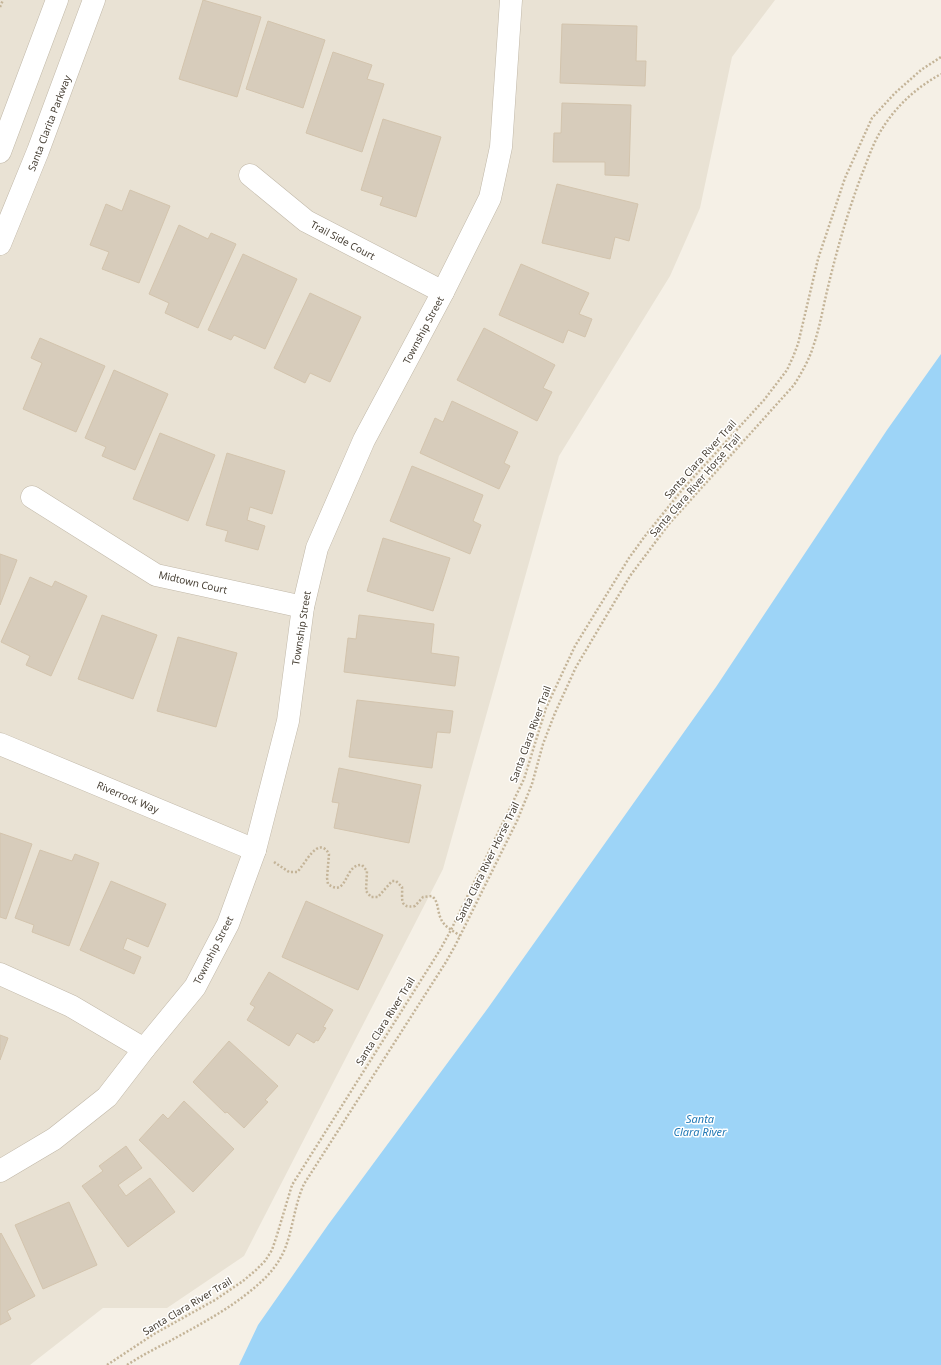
<svg xmlns="http://www.w3.org/2000/svg" width="941" height="1365" font-family="'Noto Sans',sans-serif">
<style>
.residential{fill:#e9e2d4}
.water{fill:#9dd4f7}
.building{fill:#d7ccbb;stroke:#d3c4ad}
.lines{fill:none;stroke-linecap:round;stroke-linejoin:round}
.street-casing{stroke:#c1b8a8;stroke-width:23}
.path{stroke:#c4b498;stroke-width:2.5;stroke-dasharray:2 2;stroke-linecap:butt}
.street{stroke:#fff;stroke-width:22}
.labels{text-anchor:middle;dominant-baseline:central;stroke-width:3;stroke-linejoin:round;paint-order:stroke}
.street-label{font-size:10px;fill:#484035;stroke:#fff}
.water-label{font-size:11px;font-style:italic;fill:#237ab6;stroke:#fff}
</style>
<rect width="100%" height="100%" fill="#f5f0e6"/>
<polygon class="residential" points="0,0 775,0 732,57 700,208 670,276 559,456 443,869 244,1256 167,1308 103,1308 30,1365 0,1365"/>
<polygon class="water" points="941,354 941,1365 239,1365 258,1325 328,1225 488,1008 716,687 887,430"/>
<g class="building">
<polygon points="203,0 261,17 237,97 179,79"/>
<polygon points="268,21 325,40 303,108 246,89"/>
<polygon points="562,24 637,26 636,61 646,61 645,86 560,83"/>
<polygon points="333,52 372,65 367,79 384,84 362,152 306,133"/>
<polygon points="562,103 631,105 629,176 605,175 605,162 553,162 554,133 561,133"/>
<polygon points="383,119 441,137 416,217 380,205 383,197 361,190"/>
<polygon points="557,184 638,204 629,241 615,237 610,259 542,243"/>
<polygon points="130,190 170,206 139,283 102,269 109,252 90,245 106,204 122,211"/>
<polygon points="179,225 208,239 211,233 236,244 198,328 165,313 169,303 149,294"/>
<polygon points="243,254 297,279 265,349 234,335 231,340 208,330"/>
<polygon points="521,264 589,293 579,314 592,319 585,337 568,330 563,343 499,315"/>
<polygon points="310,293 361,317 330,382 310,373 305,383 274,368"/>
<polygon points="484,328 555,365 543,388 552,392 537,421 457,380"/>
<polygon points="40,338 105,366 76,432 23,409 42,363 31,358"/>
<polygon points="114,370 168,394 135,470 102,456 106,447 85,438"/>
<polygon points="452,401 518,432 504,463 510,466 499,489 420,453 435,418 443,422"/>
<polygon points="160,433 215,455 188,521 133,499"/>
<polygon points="227,453 285,471 272,514 250,507 247,520 265,526 258,550 225,541 228,531 206,525"/>
<polygon points="412,466 483,495 473,521 481,525 470,554 390,521"/>
<polygon points="383,538 450,558 433,611 367,591"/>
<polygon points="0,554 17,560 0,605"/>
<polygon points="30,577 52,587 55,581 87,596 51,676 26,665 30,656 1,642"/>
<polygon points="102,615 157,635 133,699 78,679"/>
<polygon points="359,615 434,624 431,653 459,657 455,686 344,672 348,638 356,639"/>
<polygon points="178,637 237,653 216,727 157,711"/>
<polygon points="357,700 453,711 450,733 437,732 432,768 349,757"/>
<polygon points="339,768 421,785 409,843 334,828 339,803 332,802"/>
<polygon points="0,833 32,844 6,919 0,917"/>
<polygon points="40,850 72,861 75,854 99,863 69,946 32,932 34,925 15,918"/>
<polygon points="111,881 166,904 148,947 127,938 123,949 141,957 134,974 80,950"/>
<polygon points="306,901 383,935 358,990 282,957"/>
<polygon points="269,972 333,1010 323,1027 326,1028 318,1041 316,1040 314,1043 297,1033 289,1046 247,1020 255,1007 250,1004"/>
<polygon points="0,1035 8,1038 0,1060"/>
<polygon points="229,1041 278,1086 265,1100 268,1102 244,1128 227,1112 225,1113 193,1082"/>
<polygon points="184,1101 234,1149 193,1192 139,1140 163,1114 168,1119"/>
<polygon points="126,1146 142,1168 118,1185 126,1196 150,1178 175,1212 128,1247 82,1186 103,1171 99,1166"/>
<polygon points="69,1202 97,1265 43,1289 15,1225"/>
<polygon points="1,1233 35,1296 7,1311 11,1319 0,1325 0,1234"/>
</g>
<g class="lines">
<defs>
<g id="street">
<polyline points="0,152 57,0"/>
<polyline points="250,175 306,221 443,292"/>
<polyline points="0,244 38,151 94,0"/>
<polyline points="32,497 156,575 303,607"/>
<polyline points="0,744 255,850"/>
<polyline points="0,974 71,1006 144,1049"/>
<polyline points="0,1171 54,1139 107,1097 144,1049 195,987 228,924 255,850 288,721 303,607 317,548 364,440 443,292 490,198 501,147 511,0"/>
</g>
</defs>
<use href="#street" class="street-casing"/>
<g class="path">
<polyline points="0,7 3,0"/>
<path d="M274 862 289 872H297C305 865 318 834 329 854L327 878 328 884C348 899 344 863 362 865L367 871 366 891 371 897H378L392 881H396L402 887C403 897 398 909 415 906L423 897 432 896C439 902 437 911 441 919 444 927 454 931 460 936"/>
<polyline points="107,1365 154,1334 215,1300 243,1281 256,1270 265,1261 272,1250 277,1235 292,1185 440,950 451,930 524,779 546,708 575,646 629,558 645,536 682,490 764,400 787,370 793,357 798,344 818,259 845,178 872,118 895,93 921,70 941,57"/>
<path d="M127 1365C141 1356 156 1348 170 1341 197 1326 224 1312 248 1293 263 1281 276 1269 284 1251 293 1230 294 1206 304 1184L446 962 456 944 517 821 532 784 543 744 555 713 576 667 630 576 669 524 794 385C802 372 809 360 813 347 820 327 823 307 828 287 837 249 848 211 862 174 868 159 873 143 882 129 896 106 917 87 941 74"/>
</g>
<use href="#street" class="street"/>
</g>
<g class="labels">
<g class="street-label">
<text transform="translate(49 123) rotate(-69)">Santa Clarita Parkway</text>
<text transform="translate(343 240) rotate(28)">Trail Side Court</text>
<text transform="translate(423 330) rotate(-62)">Township Street</text>
<text transform="translate(700 459) rotate(-48)">Santa Clara River Trail</text>
<text transform="translate(695 485) rotate(-49)">Santa Clara River Horse Trail</text>
<text transform="translate(193 582) rotate(13)">Midtown Court</text>
<text transform="translate(301 628) rotate(-81)">Township Street</text>
<text transform="translate(530 734) rotate(-70)">Santa Clara River Trail</text>
<text transform="translate(128 797) rotate(23)">Riverrock Way</text>
<text transform="translate(487 862) rotate(-64)">Santa Clara River Horse Trail</text>
<text transform="translate(213 950) rotate(-63)">Township Street</text>
<text transform="translate(385 1021) rotate(-58)">Santa Clara River Trail</text>
<text transform="translate(187 1306) rotate(-31)">Santa Clara River Trail</text>
</g>
<g class="water-label">
<text x="700" y="1118">Santa<tspan x="700" dy="13">Clara River</tspan></text>
</g>
</g>
</svg>
